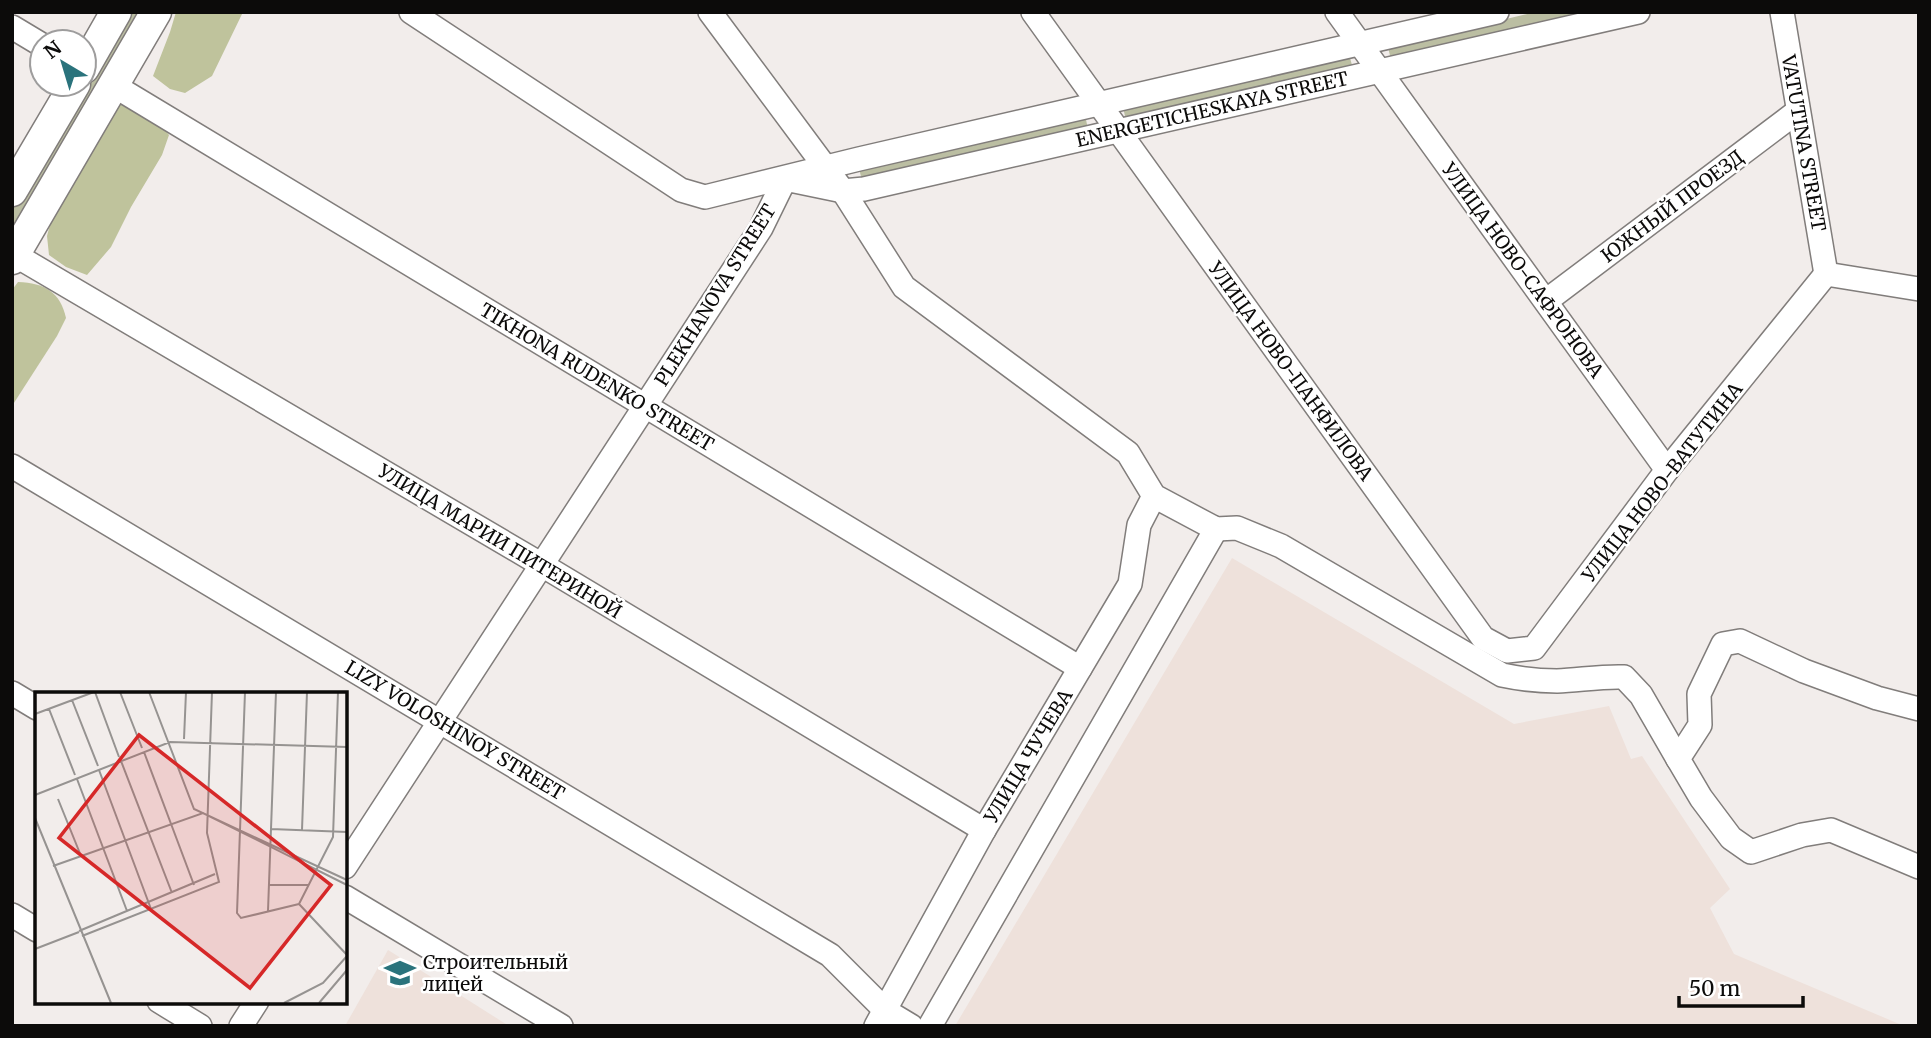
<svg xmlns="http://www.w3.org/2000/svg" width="1931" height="1038" font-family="Merriweather,serif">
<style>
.built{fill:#eee1db}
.green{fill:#bbbea2}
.forest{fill:#bfc39c}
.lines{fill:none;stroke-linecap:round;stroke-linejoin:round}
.minor-casing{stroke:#817d7b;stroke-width:26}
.major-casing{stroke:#817d7b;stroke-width:33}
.minor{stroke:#fff;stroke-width:23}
.major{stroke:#fff;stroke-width:30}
.labels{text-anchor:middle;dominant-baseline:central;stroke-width:5;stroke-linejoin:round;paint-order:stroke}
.street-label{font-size:19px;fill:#0c0b0a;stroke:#fff}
.poi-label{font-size:19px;fill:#0c0b0a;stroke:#fff;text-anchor:start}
.inset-road{fill:none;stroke:#969391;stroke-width:2}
.view{fill:#d62828;fill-opacity:0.15;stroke:#d62828;stroke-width:3.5}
.inset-edge{fill:none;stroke:#0c0b0a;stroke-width:3.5}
</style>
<rect width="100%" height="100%" fill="#f2edeb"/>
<g class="built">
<polygon points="1232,558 1514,724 1609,706 1631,759 1642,756 1730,889 1710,908 1734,954 1904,1026 955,1026"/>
<polygon points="388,950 460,995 509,1026 345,1026"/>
</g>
<g class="green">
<polygon points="126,12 144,12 12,237 12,207"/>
<polygon points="1536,12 1597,12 1391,60 1388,47"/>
<polygon points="1349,55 1353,68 1126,121 1123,107"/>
<polygon points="1085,115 1088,129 862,181 859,168"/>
</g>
<g class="forest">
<polygon points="176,12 243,12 212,76 185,93 170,89 153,76 170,32"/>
<polygon points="142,102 169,135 162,155 131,207 111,247 87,275 66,267 49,255 47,236 54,209 119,104"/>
<path d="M18 282C45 283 60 292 66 318L57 336 12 406V290Z"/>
</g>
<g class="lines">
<defs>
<g id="minor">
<polyline points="411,12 681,190 705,197 859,159 1497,12"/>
<path d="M710 12 843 191 904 287 1128 453 1154 496 1216 529 1237 528 1281 546 1502 675C1521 679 1538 681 1557 681 1580 680 1602 676 1624 677L1641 695 1678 759"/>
<polyline points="1033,12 1483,638 1507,651 1534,648 1667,470 1826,274"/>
<polyline points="1337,12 1667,470"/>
<polyline points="1782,12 1826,274"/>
<polyline points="12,27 42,45"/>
<polyline points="113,85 1080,668"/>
<polyline points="15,255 542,565 984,830"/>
<polyline points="1826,274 1919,289"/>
<polyline points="1546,301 1798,111"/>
<polyline points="12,466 830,955 886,1011 911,1026"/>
<polyline points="12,693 37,708"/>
<polyline points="1919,709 1877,698 1804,671 1740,641 1723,644 1699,694 1700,725 1678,759 1701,798 1731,838 1751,852 1802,835 1831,830 1919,867"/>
<polyline points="345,867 761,228 785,179 843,191 864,189 1638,12"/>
<polyline points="345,897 561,1026"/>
<polyline points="12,915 37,930"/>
<polyline points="159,1001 200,1026"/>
<polyline points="241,1026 257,1001"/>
<polyline points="876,1026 984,830 1130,584 1139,525 1154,496"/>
<polyline points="930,1026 1216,529"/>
</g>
<g id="major">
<polyline points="84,68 116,12"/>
<polyline points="12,191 75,84"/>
<polyline points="12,259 156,12"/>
</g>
</defs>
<use href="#minor" class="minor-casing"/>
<use href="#major" class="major-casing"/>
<use href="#minor" class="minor"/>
<use href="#major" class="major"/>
</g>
<defs>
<symbol id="university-bare" viewBox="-9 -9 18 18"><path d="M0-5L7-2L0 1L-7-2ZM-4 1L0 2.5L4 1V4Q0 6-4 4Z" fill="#2a737c" stroke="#fff" stroke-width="2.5" paint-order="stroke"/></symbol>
</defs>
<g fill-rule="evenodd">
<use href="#university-bare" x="378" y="951" width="44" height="44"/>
</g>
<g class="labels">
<g class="street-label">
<text transform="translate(1212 109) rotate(-13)">ENERGETICHESKAYA STREET</text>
<text transform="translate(1804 143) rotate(80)">VATUTINA STREET</text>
<text transform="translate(1672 206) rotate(-37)">ЮЖНЫЙ ПРОЕЗД</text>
<text transform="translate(1523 270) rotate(54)">УЛИЦА НОВО-САФРОНОВА</text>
<text transform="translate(715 295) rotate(-58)">PLEKHANOVA STREET</text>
<text transform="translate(1291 371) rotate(54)">УЛИЦА НОВО-ПАНФИЛОВА</text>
<text transform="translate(597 377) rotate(31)">TIKHONA RUDENKO STREET</text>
<text transform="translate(1662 482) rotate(-52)">УЛИЦА НОВО-ВАТУТИНА</text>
<text transform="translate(500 541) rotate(31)">УЛИЦА МАРИИ ПИТЕРИНОЙ</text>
<text transform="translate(455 730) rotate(31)">LIZY VOLOSHINOY STREET</text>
<text transform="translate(1028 756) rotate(-59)">УЛИЦА ЧУЧЕВА</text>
</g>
<g class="poi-label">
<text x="423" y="962">Строительный<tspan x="423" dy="22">лицей</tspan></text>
</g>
</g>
<g transform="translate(35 692)">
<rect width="312" height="312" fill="#f2edeb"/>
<path class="inset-road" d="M60 0 84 65M85 0 107 56M114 0 159 117 312 188M210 0 202 221 206 226 264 212M37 8 63 74M14 17 40 83M0 22 59 0M149 47 151 0M109 60 159 193M86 69 137 201M64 78 116 217M42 87 92 219M0 103 135 50 312 55M23 107 46 164M0 126 76 311M236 137 312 140M267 138 272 0M18 174 168 121 312 193M234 193H274M264 212 298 145 303 0M264 212 312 263M233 219 241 0M44 239 180 182M47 244 184 190 172 141 177 0M0 257 44 240M249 311 288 291 312 264M284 311 312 278"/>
<path class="view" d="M104 43 296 193 215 296 24 146Z"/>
<rect width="312" height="312" class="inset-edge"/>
</g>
<rect width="1931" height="1038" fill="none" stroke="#0c0b0a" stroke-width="28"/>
<g transform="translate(63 63) rotate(322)"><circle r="33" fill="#ffffff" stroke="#9e9d9d" stroke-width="2"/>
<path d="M0-5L12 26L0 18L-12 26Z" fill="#2a737c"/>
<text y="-10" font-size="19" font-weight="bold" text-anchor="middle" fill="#0c0b0a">N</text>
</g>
<path d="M1679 996v10h124v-10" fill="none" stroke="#0c0b0a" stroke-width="3.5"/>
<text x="1689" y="996" font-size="21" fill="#0c0b0a" stroke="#ffffff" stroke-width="5" paint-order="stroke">50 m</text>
</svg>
